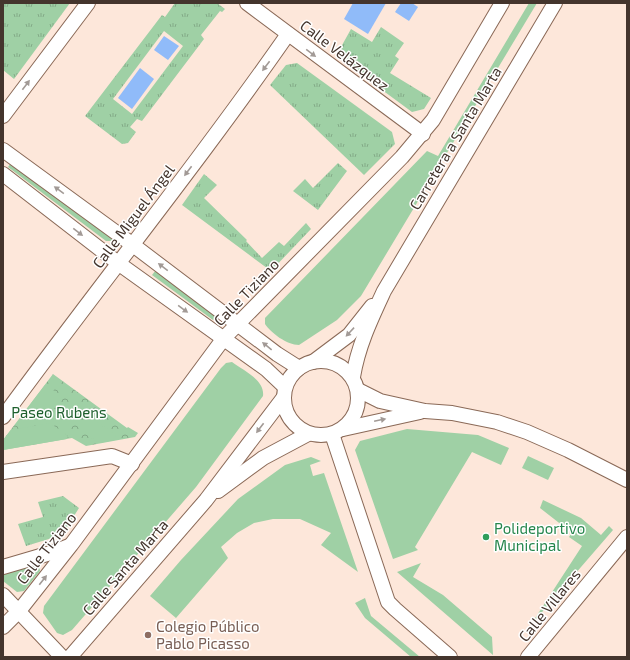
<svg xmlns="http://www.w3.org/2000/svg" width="630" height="660" font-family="'Exo 2',sans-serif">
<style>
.grass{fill:url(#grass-tufts);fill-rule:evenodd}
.forest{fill:url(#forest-crowns)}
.garden{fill:#9fd0a5}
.water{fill:#90bbf9}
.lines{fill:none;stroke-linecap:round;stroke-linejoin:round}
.street-casing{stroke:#8a6957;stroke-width:16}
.street{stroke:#fff;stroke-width:14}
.oneway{fill:#a29a96}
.leisure-dot{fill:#2e9e5b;stroke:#fff;stroke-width:1.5}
.education-dot{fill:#8d6e63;stroke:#fff;stroke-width:1.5}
.labels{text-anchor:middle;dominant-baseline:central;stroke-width:3;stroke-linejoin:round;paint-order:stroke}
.street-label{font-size:15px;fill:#44352d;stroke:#fff}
.park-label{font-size:15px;fill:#1e602d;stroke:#fff}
.leisure-label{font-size:15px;fill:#27864d;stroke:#fff;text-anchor:start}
.education-label{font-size:15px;fill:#785e54;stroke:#fff;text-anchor:start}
</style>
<defs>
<pattern id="grass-tufts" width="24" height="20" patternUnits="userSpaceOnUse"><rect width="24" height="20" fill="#9fd0a5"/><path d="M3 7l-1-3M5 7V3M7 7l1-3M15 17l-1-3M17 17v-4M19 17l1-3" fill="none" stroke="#83aa87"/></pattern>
<pattern id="forest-crowns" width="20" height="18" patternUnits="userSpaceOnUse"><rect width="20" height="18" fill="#9fd0a5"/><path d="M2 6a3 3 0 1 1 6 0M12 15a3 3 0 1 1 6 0" fill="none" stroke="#83aa87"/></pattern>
</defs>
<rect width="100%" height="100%" fill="#fde7da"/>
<g class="grass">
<polygon points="3,3 70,3 14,79 3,70"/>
<path d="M175 3H217L225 9 222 12 220 11 201 35 204 39 142 121 137 119 130 127 136 132 128 143 122 144 85 116 162 15 165 17ZM164 31 183 46 132 114 113 99Z"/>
<polygon points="381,27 404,43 395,56 399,59 390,73 431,98 424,109 412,112 336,56 351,29 372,42"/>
<polygon points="297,63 392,132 395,144 364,175 270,85 286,65"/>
<polygon points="338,163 347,171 318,210 293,191 305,179 313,188"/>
<polygon points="204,174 217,185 204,198 247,240 246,241 262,258 279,242 284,246 306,223 311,229 271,271 182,205"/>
<polygon points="63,496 79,508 62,535 26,546 18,524 43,517 38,502"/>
</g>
<polygon class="forest" points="53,374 127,428 128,427 138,433 135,437 86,446 72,438 3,450 3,440"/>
<g class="garden">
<path d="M529 3H537L361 296 337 320 299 345C287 345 271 333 265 324V318L427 151 438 156Z"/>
<polygon points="11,163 112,238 112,241 106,241 8,167"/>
<polygon points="156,270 216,316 217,318 213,320 152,275"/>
<path d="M232 362C244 371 265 380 263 396L196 487 72 630 63 635 57 633 43 613 44 606 221 368 226 363Z"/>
<polygon points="45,385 47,385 62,397 53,410 26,414 25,411"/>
<polygon points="91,418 116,435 115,440 99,443 86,434 82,429"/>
<polygon points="50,423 68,436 67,439 3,450 3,440 11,430"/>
<polygon points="407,429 478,435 509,448 501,465 472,452 415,547 418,550 393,559 355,450 360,441"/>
<polygon points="528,456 554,468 548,480 522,468"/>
<polygon points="311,457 321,461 310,465 313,476 324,473 358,572 321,545 331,533 300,519 273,519 254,523 237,533 221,547 228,558 176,618 150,596 181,560 238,499 285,465"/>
<polygon points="543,500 581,518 601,535 609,526 613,530 530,626 582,546 569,537 572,533 540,508"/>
<polygon points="34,563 39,565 40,571 24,591 17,592 3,581 3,573"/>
<polygon points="421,563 413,577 443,595 492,637 493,655 397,572"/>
<polygon points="365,598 371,616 420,657 411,657 365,618 355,603"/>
</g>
<g class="water">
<polygon points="353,3 386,3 368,34 344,19"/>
<polygon points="401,3 412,3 418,7 409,21 395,12"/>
<polygon points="164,36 179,46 168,60 154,50"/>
<polygon points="140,68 154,79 132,109 118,98"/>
</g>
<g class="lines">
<defs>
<g id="street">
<polyline points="247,3 423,134"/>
<polyline points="3,116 88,3"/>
<polyline points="3,150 133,245 277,354 299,368"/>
<polyline points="3,174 118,263 266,369 285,387"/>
<circle cx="321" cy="398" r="37"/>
<polyline points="313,362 349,335 372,306"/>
<path d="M353 377C358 346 371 319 384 291L555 3"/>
<polyline points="358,390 380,401 425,411 452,413 497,422 527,432 568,450 627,480"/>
<path d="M3 417C97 288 197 165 288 34"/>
<polyline points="343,429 420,412"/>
<polyline points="332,434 388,602 395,609 450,657"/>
<polyline points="3,472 112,456 132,464"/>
<polyline points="218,491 263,458 308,434"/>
<polyline points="3,567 54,552 69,546"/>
<polyline points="3,595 62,657"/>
<polyline points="3,627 19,611 71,545 224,338 402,157 433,120 502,3"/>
<polyline points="70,657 206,500 284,397"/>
<polyline points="528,657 627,537"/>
</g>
</defs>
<use href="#street" class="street-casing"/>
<use href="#street" class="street"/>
</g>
<defs><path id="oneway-solid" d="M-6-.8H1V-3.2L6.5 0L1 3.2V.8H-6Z"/></defs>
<g class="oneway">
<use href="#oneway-solid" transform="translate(311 53) rotate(37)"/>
<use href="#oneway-solid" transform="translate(266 66) rotate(127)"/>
<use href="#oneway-solid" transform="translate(26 85) rotate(-53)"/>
<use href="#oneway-solid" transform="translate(188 171) rotate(127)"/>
<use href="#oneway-solid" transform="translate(59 190) rotate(-144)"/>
<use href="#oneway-solid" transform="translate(78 232) rotate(38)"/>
<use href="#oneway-solid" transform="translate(163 267) rotate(-143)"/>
<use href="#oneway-solid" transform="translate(183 309) rotate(36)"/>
<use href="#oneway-solid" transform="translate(350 332) rotate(133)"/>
<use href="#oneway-solid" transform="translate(267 346) rotate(-141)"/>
<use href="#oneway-solid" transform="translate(380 420) rotate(-12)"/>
<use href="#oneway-solid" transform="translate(260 428) rotate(127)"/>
<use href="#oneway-solid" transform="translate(43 580) rotate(-52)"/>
</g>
<circle class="leisure-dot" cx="486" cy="537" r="4"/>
<circle class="education-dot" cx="148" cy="635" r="4"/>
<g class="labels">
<g class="street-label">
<text transform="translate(345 55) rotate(37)">Calle Velázquez</text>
<text transform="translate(455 138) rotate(-59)">Carretera a Santa Marta</text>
<text transform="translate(133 216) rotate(-53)">Calle Miguel Ángel</text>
<text transform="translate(246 292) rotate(-46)">Calle Tiziano</text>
<text transform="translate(46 548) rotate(-52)">Calle Tiziano</text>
<text transform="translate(125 567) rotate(-49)">Calle Santa Marta</text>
<text transform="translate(549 605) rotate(-51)">Calle Villares</text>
</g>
<g class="park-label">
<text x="59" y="412">Paseo Rubens</text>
</g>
<g class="leisure-label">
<text x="494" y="528">Polideportivo<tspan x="494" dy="17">Municipal</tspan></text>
</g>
<g class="education-label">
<text x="156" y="626">Colegio Público<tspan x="156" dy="17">Pablo Picasso</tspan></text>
</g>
</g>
<rect width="630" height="660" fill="none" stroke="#44352d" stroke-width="8"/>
</svg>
